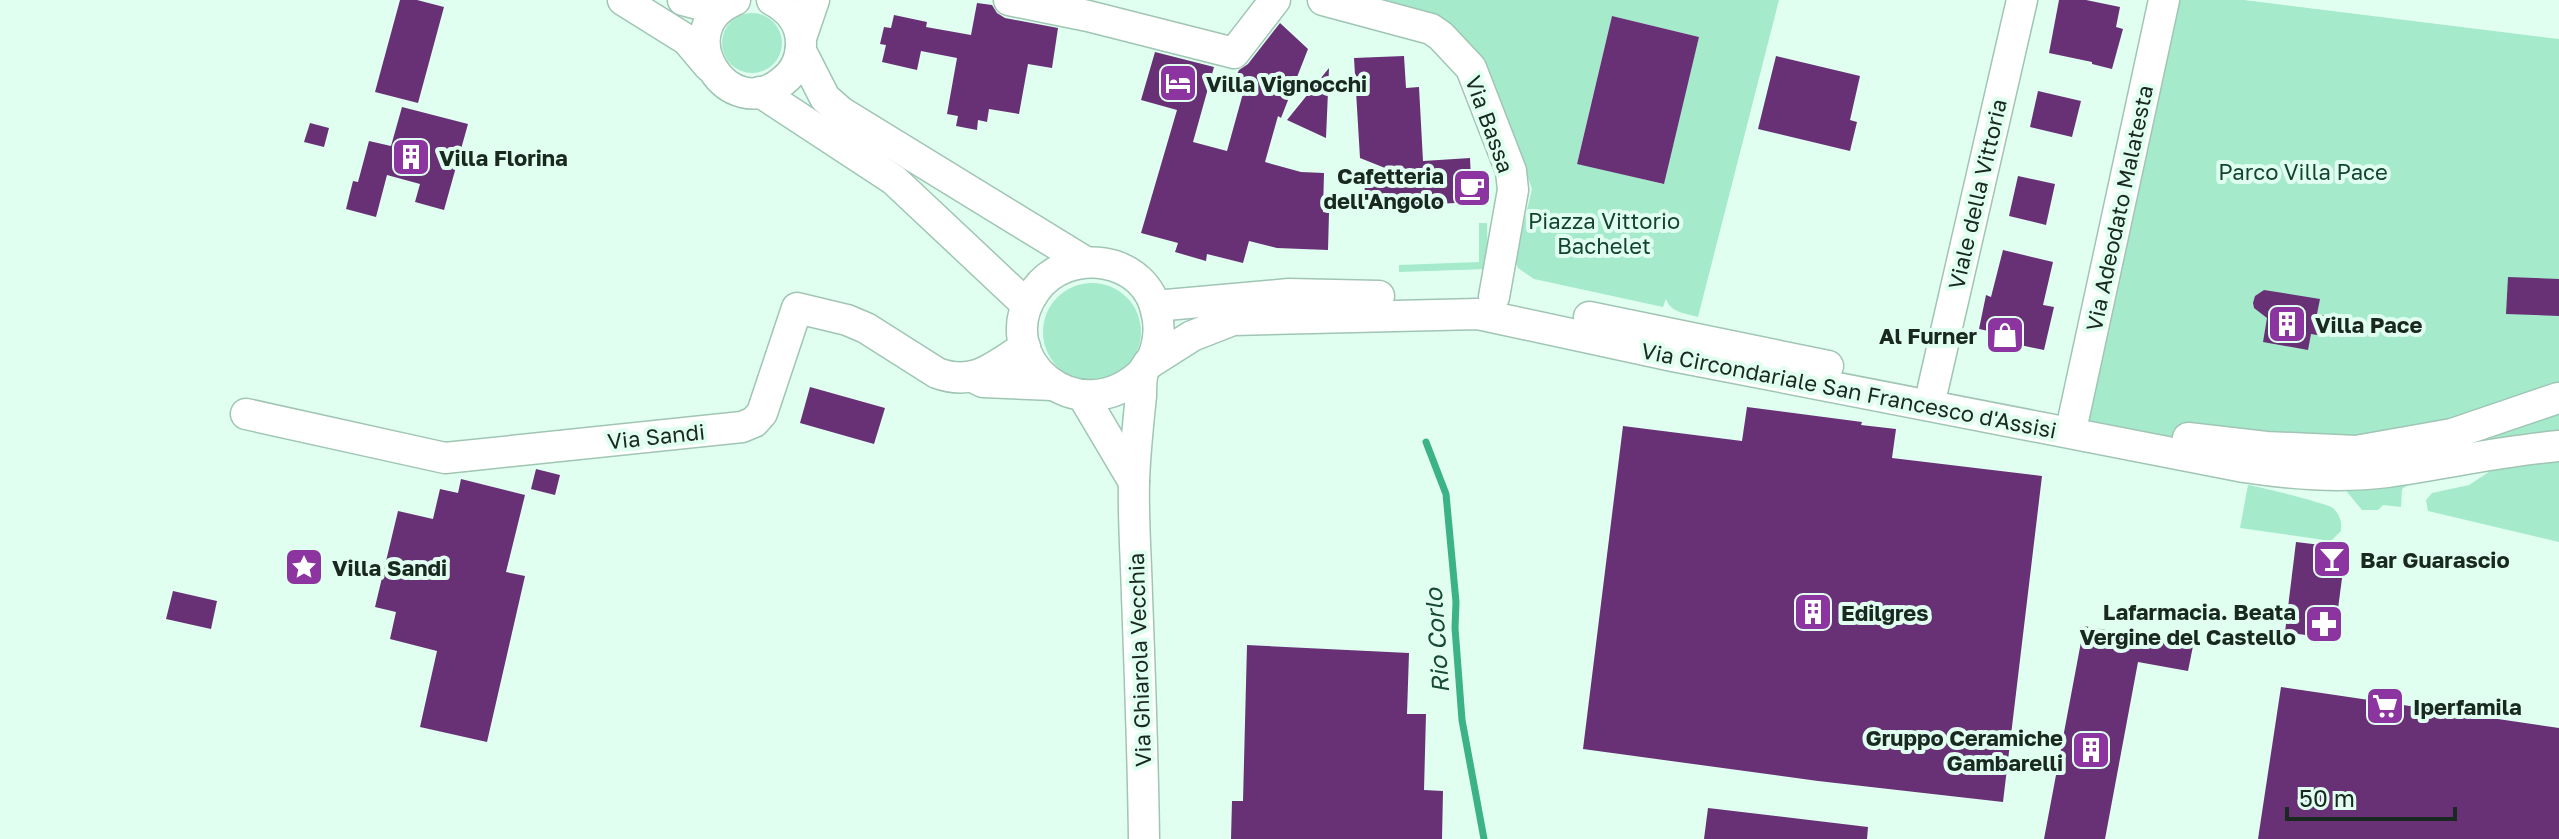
<svg xmlns="http://www.w3.org/2000/svg" width="2559" height="839" font-family="'Golos Text',sans-serif">
<style>
.green{fill:#a6eacc;fill-rule:evenodd}
.lines{fill:none;stroke-linecap:round;stroke-linejoin:round}
.stream{stroke:#3cb287;stroke-width:7}
.building{fill:#683175}
.minor-casing{stroke:#a0c5b4;stroke-width:33}
.minor{stroke:#fff;stroke-width:30}
.labels{text-anchor:middle;dominant-baseline:central;stroke-width:8;stroke-linejoin:round;paint-order:stroke}
.poi-label{font-size:22px;font-weight:bold;fill:#192821;stroke:#e0fff0;text-anchor:start}
.street-label{font-size:22px;fill:#192821;stroke:#e0fff0}
.park-label{font-size:22px;fill:#134432;stroke:#e0fff0}
.water-label{font-size:24px;font-style:italic;fill:#184836;stroke:#e0fff0}
</style>
<rect width="100%" height="100%" fill="#e0fff0"/>
<g class="green">
<path d="M1385 0H1779L1698 317C1685 313 1671 313 1666 299L1663 307 1534 279 1518 268 1515 260 1532 189 1493 81 1480 60 1383 4ZM1612 16 1699 37 1663 184 1577 163Z"/>
<polygon points="2168,0 2244,0 2559,39 2559,449 2501,437 2366,461 2217,451 2079,425"/>
<circle cx="752" cy="43" r="30"/>
<polygon points="1479,223 1487,223 1488,269 1399,272 1399,265 1479,262"/>
<circle cx="1092" cy="332" r="49"/>
<polygon points="2559,461 2559,542 2428,511 2426,500 2432,493 2469,485 2495,468"/>
<polygon points="2417,479 2402,489 2401,507 2383,505 2378,510 2362,510 2343,487"/>
<path d="M2248 485C2257 486 2329 504 2333 508 2340 515 2342 522 2341 531L2331 541 2240 528Z"/>
</g>
<g class="lines">
<polyline class="stream" points="1426,442 1446,494 1456,602 1455,628 1462,720 1484,839"/>
</g>
<g class="building">
<polygon points="400,0 417,0 444,7 418,103 375,92"/>
<polygon points="2059,0 2086,0 2120,7 2116,27 2123,29 2112,69 2092,64 2092,62 2049,53"/>
<polygon points="977,3 992,5 997,13 1005,18 1058,28 1052,68 1028,64 1019,114 989,109 987,122 978,120 977,130 956,126 958,116 947,114 957,58 921,51 917,70 882,62 886,45 880,44 884,27 891,28 894,15 927,22 926,27 971,35"/>
<polygon points="1612,16 1699,37 1664,184 1577,164"/>
<polygon points="1280,23 1308,49 1281,118 1278,116 1265,162 1301,172 1324,173 1323,212 1329,213 1328,250 1277,248 1249,241 1243,263 1207,254 1206,261 1175,252 1178,243 1141,233 1177,110 1141,100 1155,52 1214,67 1193,142 1227,151 1245,86 1234,81 1239,70 1248,64"/>
<polygon points="1404,56 1406,88 1419,87 1423,161 1470,158 1472,202 1370,208 1369,195 1365,195 1364,175 1405,176 1360,158 1354,58"/>
<polygon points="1776,56 1860,76 1850,120 1857,122 1850,151 1758,129"/>
<polygon points="1329,68 1326,138 1287,120"/>
<polygon points="2038,91 2081,101 2072,137 2030,127"/>
<polygon points="402,107 468,124 444,210 415,202 420,184 387,175 376,217 346,209 353,181 358,182 369,141 391,146"/>
<polygon points="310,123 329,128 324,147 304,142"/>
<polygon points="2018,176 2055,184 2046,225 2009,216"/>
<polygon points="2003,250 2053,262 2043,305 2054,307 2044,350 2020,345 2022,338 1979,329 1986,295 1991,297"/>
<polygon points="2508,277 2559,279 2559,316 2506,314"/>
<polygon points="2264,290 2320,299 2317,314 2327,316 2323,336 2311,334 2308,350 2263,342 2267,318 2254,308 2253,303 2255,296"/>
<polygon points="810,387 885,408 874,444 800,423"/>
<polygon points="1747,407 1862,422 1861,425 1896,429 1892,458 2042,476 2003,802 1818,781 1583,749 1623,426 1742,441"/>
<polygon points="536,469 560,475 555,495 531,489"/>
<polygon points="461,479 525,495 506,572 525,576 487,742 420,727 437,651 390,639 396,612 375,607 398,511 433,519 440,489 458,493"/>
<polygon points="2296,542 2346,548 2334,639 2285,632"/>
<polygon points="173,591 217,601 211,629 166,619"/>
<polygon points="2084,626 2193,646 2188,671 2138,662 2105,839 2044,839"/>
<polygon points="1247,645 1409,653 1407,714 1426,714 1424,790 1443,791 1442,839 1231,839 1232,801 1243,801"/>
<polygon points="2281,687 2559,728 2559,839 2258,839"/>
<polygon points="1708,808 1868,827 1867,839 1704,839"/>
</g>
<g class="lines">
<defs>
<g id="minor">
<polyline points="623,0 687,40 709,66"/>
<polyline points="683,0 698,4 730,2"/>
<path d="M735 0C666 29 729 128 783 81 795 72 801 58 801 43 801 24 789 9 772 0"/>
<polyline points="1009,0 1088,16 1234,53 1275,0"/>
<polyline points="1323,0 1431,29 1441,36 1471,68 1511,171 1513,190 1494,297"/>
<polyline points="801,38 814,0"/>
<polyline points="801,51 825,98 841,112 1084,261"/>
<polyline points="760,92 894,180 1027,305"/>
<polyline points="1155,306 1289,294 1379,296"/>
<polyline points="1589,317 1828,366"/>
<path d="M1148 364 1192 336 1233 320 1478 314 1673 356 2244 467C2290 474 2340 478 2387 472 2444 464 2501 451 2559 446"/>
<path d="M1143 372C1078 435 988 357 1035 291 1067 245 1148 256 1157 315 1160 328 1158 344 1153 357 1150 362 1145 367 1143 372 1141 379 1141 389 1141 396 1138 424 1135 453 1134 481 1133 519 1136 558 1137 596 1140 677 1143 758 1144 839"/>
<polyline points="975,378 983,382 1053,385"/>
<polyline points="1933,388 2022,0"/>
<polyline points="1083,396 1134,482"/>
<path d="M246 414 445 458 742 427 754 422 762 413 797 308 847 320 866 328 937 373C975 387 994 366 1025 347"/>
<polyline points="2074,416 2164,0"/>
<polyline points="2188,438 2266,447 2356,451 2452,434 2558,398"/>
</g>
</defs>
<use href="#minor" class="minor-casing"/>
<use href="#minor" class="minor"/>
</g>
<defs>
<symbol id="hotel-square" viewBox="-11 -11 22 22"><rect x="-9" y="-9" width="18" height="18" rx="4" fill="#8c34a0" stroke="#e0fff0"/><path d="M-6-4.5h1.5V1H6V5H4.5V3h-9V5H-6ZM-4 0a1.8 1.8 0 1 1 3.6 0ZM.5 0V-2.5h3Q6-2.5 6 0Z" fill="#fff"/></symbol>
<symbol id="building-square" viewBox="-11 -11 22 22"><rect x="-9" y="-9" width="18" height="18" rx="4" fill="#8c34a0" stroke="#e0fff0"/><path d="M-4-6H4V6H1V3H-1V6H-4ZM-2.5-4.3h1.7v1.8h-1.7ZM.8-4.3h1.7v1.8H.8ZM-2.5-1h1.7V.8h-1.7ZM.8-1h1.7V.8H.8Z" fill="#fff"/></symbol>
<symbol id="cafe-square" viewBox="-11 -11 22 22"><rect x="-9" y="-9" width="18" height="18" rx="4" fill="#8c34a0" stroke="#e0fff0"/><path d="M-5.5-4.5H6V0H3Q3 3.5 0 3.5H-2.5Q-5.5 3.5-5.5 0ZM3-3.2v2h1.7v-2ZM-6 4.5H4V6H-6Z" fill="#fff"/></symbol>
<symbol id="shop-square" viewBox="-11 -11 22 22"><rect x="-9" y="-9" width="18" height="18" rx="4" fill="#8c34a0" stroke="#e0fff0"/><path d="M-5-2.5h2.3a2.7 3.5 0 0 1 5.4 0H5L5.5 6h-11ZM-1.5-2.5h3a1.5 2.3 0 0 0-3 0Z" fill="#fff"/></symbol>
<symbol id="bar-square" viewBox="-11 -11 22 22"><rect x="-9" y="-9" width="18" height="18" rx="4" fill="#8c34a0" stroke="#e0fff0"/><path d="M-6-5H6L.8 .8V4.5H3.5V6h-7V4.5H-.8V.8Z" fill="#fff"/></symbol>
<symbol id="sight-square" viewBox="-11 -11 22 22"><rect x="-9" y="-9" width="18" height="18" rx="4" fill="#8c34a0" stroke="#e0fff0"/><path d="M0-6L1.8-2.2L6-1.7L2.9 1.2L3.7 5.4L0 3.3L-3.7 5.4L-2.9 1.2L-6-1.7L-1.8-2.2Z" fill="#fff"/></symbol>
<symbol id="pharmacy-square" viewBox="-11 -11 22 22"><rect x="-9" y="-9" width="18" height="18" rx="4" fill="#8c34a0" stroke="#e0fff0"/><path d="M-2-6h4v4h4v4h-4v4h-4v-4h-4v-4h4Z" fill="#fff"/></symbol>
<symbol id="supermarket-square" viewBox="-11 -11 22 22"><rect x="-9" y="-9" width="18" height="18" rx="4" fill="#8c34a0" stroke="#e0fff0"/><path d="M-6-5.5h2.5l.6 2H6L4.5 2H-2.5L-4.4-4H-6ZM-1.5 3.2a1.3 1.3 0 1 0 .1 0ZM3 3.2a1.3 1.3 0 1 0 .1 0Z" fill="#fff"/></symbol>
</defs>
<g fill-rule="evenodd">
<use href="#hotel-square" x="1156" y="61" width="44" height="44"/>
<use href="#building-square" x="389" y="135" width="44" height="44"/>
<use href="#cafe-square" x="1450" y="166" width="44" height="44"/>
<use href="#building-square" x="2265" y="302" width="44" height="44"/>
<use href="#shop-square" x="1983" y="313" width="44" height="44"/>
<use href="#bar-square" x="2310" y="537" width="44" height="44"/>
<use href="#sight-square" x="282" y="545" width="44" height="44"/>
<use href="#building-square" x="1791" y="590" width="44" height="44"/>
<use href="#pharmacy-square" x="2302" y="602" width="44" height="44"/>
<use href="#supermarket-square" x="2363" y="684" width="44" height="44"/>
<use href="#building-square" x="2069" y="728" width="44" height="44"/>
</g>
<g class="labels">
<g class="poi-label">
<text x="1206" y="83">Villa Vignocchi</text>
<text x="439" y="157">Villa Florina</text>
<text x="1444" y="175" text-anchor="end">Cafetteria<tspan x="1444" dy="25">dell'Angolo</tspan></text>
<text x="2315" y="324">Villa Pace</text>
<text x="1977" y="335" text-anchor="end">Al Furner</text>
<text x="2360" y="559">Bar Guarascio</text>
<text x="332" y="567">Villa Sandi</text>
<text x="2296" y="611" text-anchor="end">Lafarmacia. Beata<tspan x="2296" dy="25">Vergine del Castello</tspan></text>
<text x="1841" y="612">Edilgres</text>
<text x="2413" y="706">Iperfamila</text>
<text x="2063" y="737" text-anchor="end">Gruppo Ceramiche<tspan x="2063" dy="25">Gambarelli</tspan></text>
</g>
<g class="street-label">
<text transform="translate(1490 124) rotate(70)">Via Bassa</text>
<text transform="translate(1977 194) rotate(-77)">Viale della Vittoria</text>
<text transform="translate(2119 208) rotate(-78)">Via Adeodato Malatesta</text>
<text transform="translate(1849 390) rotate(11)">Via Circondariale San Francesco d'Assisi</text>
<text transform="translate(656 436) rotate(-6)">Via Sandi</text>
<text transform="translate(1139 660) rotate(-92)">Via Ghiarola Vecchia</text>
</g>
<g class="park-label">
<text x="2303" y="171">Parco Villa Pace</text>
<text x="1604" y="220">Piazza Vittorio<tspan x="1604" dy="25">Bachelet</tspan></text>
</g>
<g class="water-label">
<text transform="translate(1436 641) rotate(-94)">Rio Corlo</text>
</g>
</g>
<path d="M2287 807v12h168v-12" fill="none" stroke="#192821" stroke-width="4"/>
<text x="2299" y="807" font-size="24" fill="#192821" stroke="#e0fff0" stroke-width="6" paint-order="stroke">50 m</text>
</svg>
